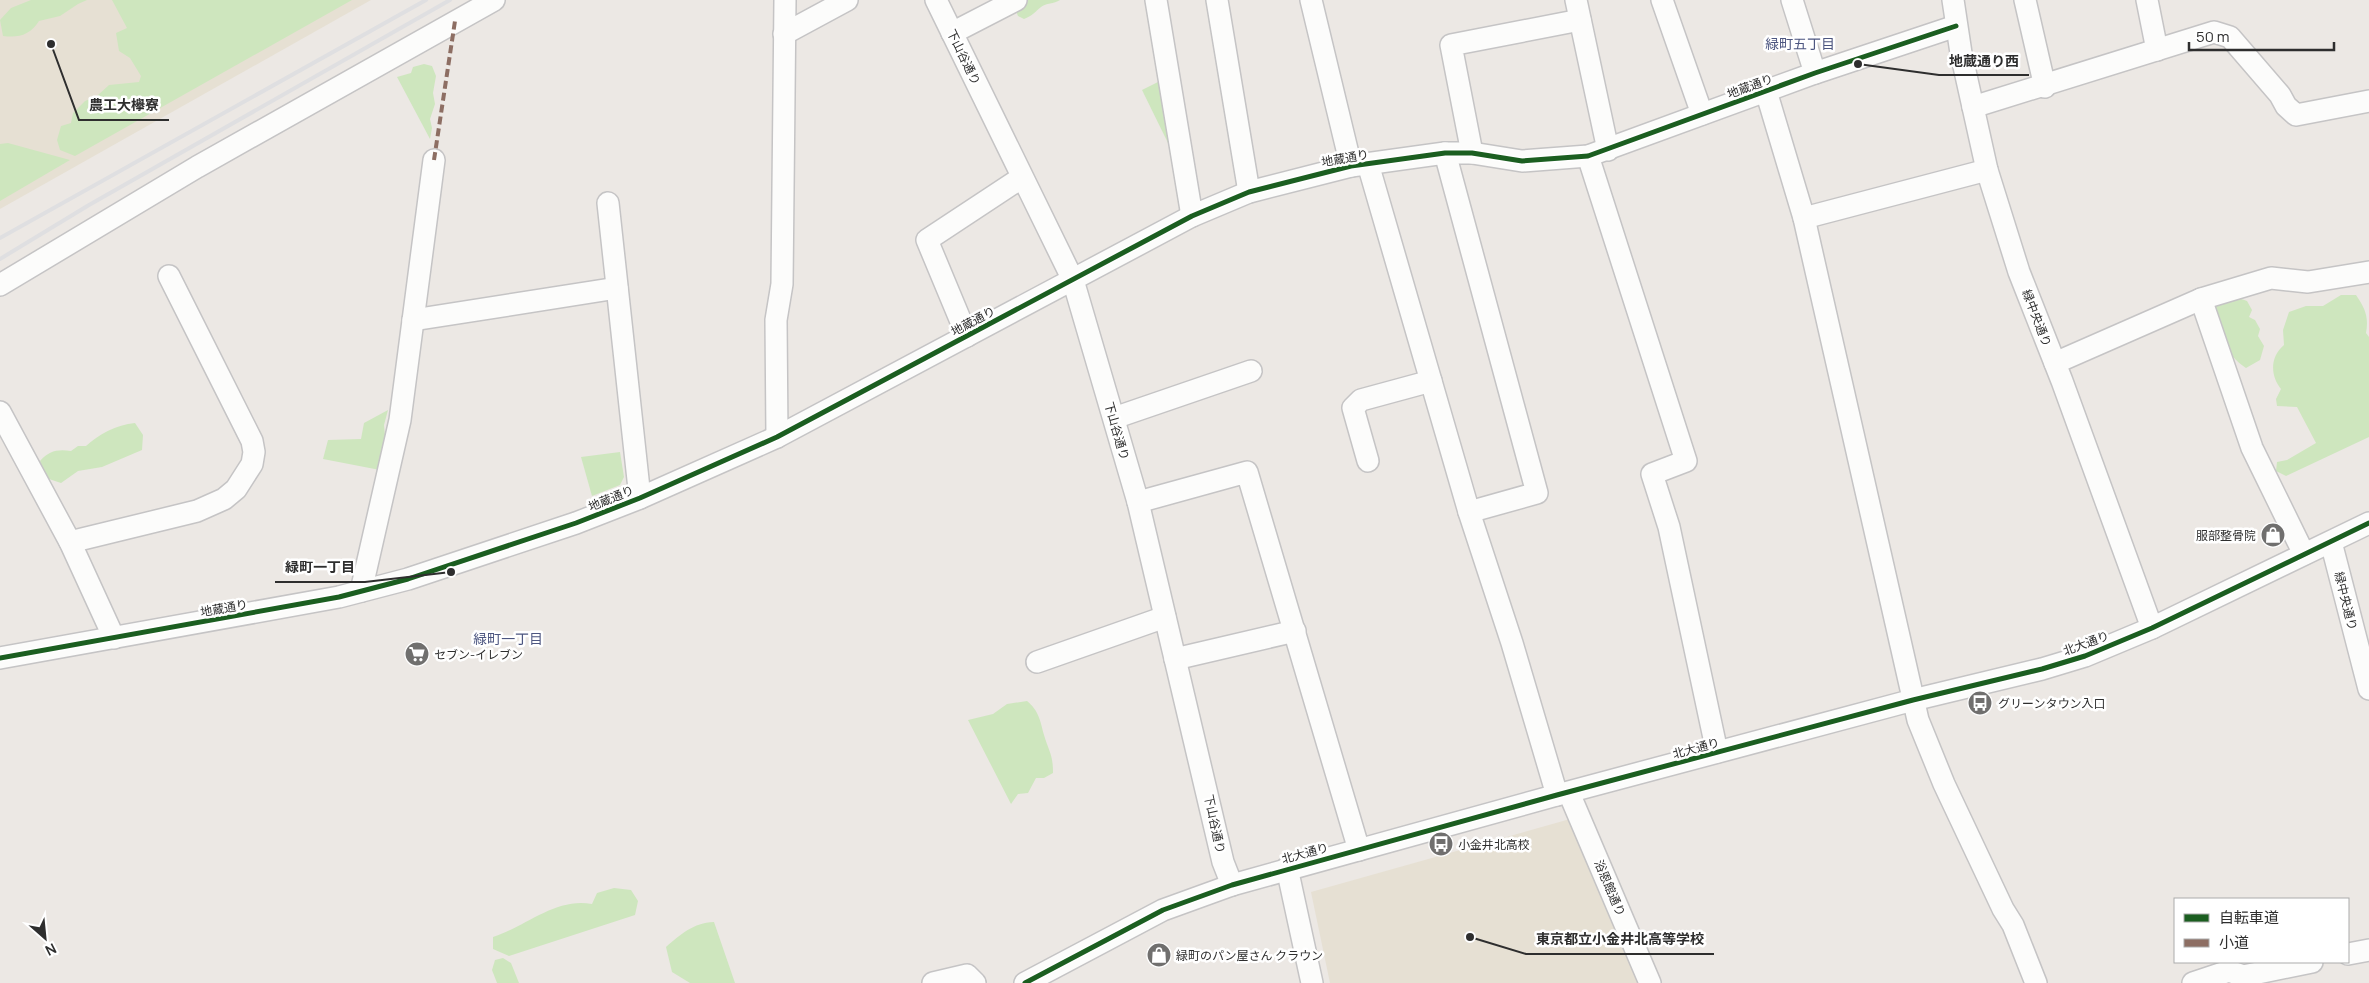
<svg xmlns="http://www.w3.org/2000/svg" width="2369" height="983" font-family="Manrope,'Noto Sans JP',sans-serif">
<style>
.education{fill:#e6e0d3}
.green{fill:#cee6be}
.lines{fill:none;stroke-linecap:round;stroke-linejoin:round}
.minor-casing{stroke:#c5c4c5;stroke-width:24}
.minor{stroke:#fcfcfb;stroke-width:21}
.rail{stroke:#dfdfe1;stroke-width:4}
.quiet{stroke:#8d6e63;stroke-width:4;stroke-dasharray:8 4;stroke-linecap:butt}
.cycleway-casing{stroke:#fff;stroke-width:8}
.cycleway{stroke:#1b5e20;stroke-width:5}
.labels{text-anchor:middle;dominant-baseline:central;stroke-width:5;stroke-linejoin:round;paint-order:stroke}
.street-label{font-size:12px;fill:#2e2e2e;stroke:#fff}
.poi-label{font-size:12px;fill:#2e2e2e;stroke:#fff;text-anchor:start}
.neighbourhood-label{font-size:14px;fill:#4d5680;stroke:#fff}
.leader{fill:none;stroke:#2e2e2e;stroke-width:2}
.callout-dot{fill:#2e2e2e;stroke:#fff;stroke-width:2}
.callout-label{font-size:14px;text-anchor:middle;font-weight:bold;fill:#2e2e2e;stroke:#fff;stroke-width:5;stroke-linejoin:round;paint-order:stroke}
</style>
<rect width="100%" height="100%" fill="#ece8e4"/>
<g class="education">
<polygon points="0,0 371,0 0,209"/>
<polygon points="1570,819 1639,983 1330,983 1311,892"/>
</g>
<g class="green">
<path d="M31 0H87L78 4 60 16 39 21C30 35 19 38 3 36L0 20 11 8Z"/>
<polygon points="112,0 352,0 75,156 60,150 57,140 61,126 71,123 73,113 85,101 97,96 109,85 139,82 141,76 130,58 119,51 116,33 127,28"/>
<path d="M1027 0H1060C1054 4 1046 3 1041 7 1035 12 1032 16 1024 19L1018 16 1016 11 1018 5Z"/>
<polygon points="424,64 432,66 436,76 433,93 435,104 430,119 432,128 430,139 397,77 411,73 413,67"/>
<polygon points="1158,82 1173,143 1169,145 1142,90"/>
<polygon points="8,143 70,160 0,201 0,144"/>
<path d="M2341 295H2356C2365 308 2369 317 2366 333L2369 337V437L2286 476 2276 471 2277 462 2287 460 2316 443 2297 407 2277 406 2276 399 2281 389C2270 375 2270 357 2284 345L2283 330 2289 312 2306 306H2323Z"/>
<path d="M2233 296 2247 301 2252 310 2249 317 2255 320 2260 329 2258 336 2264 346 2260 360 2246 368C2225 354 2219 334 2211 311L2218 300Z"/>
<polygon points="388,410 384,425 386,446 380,470 323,459 328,440 361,439 364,423"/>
<path d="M135 423 143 435 142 450 102 467 78 471 61 483 46 478 40 461C49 451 57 449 71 451L78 446H86C99 434 116 425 135 423Z"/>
<polygon points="620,452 624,477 620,485 592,496 581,457"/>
<path d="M1027 701C1039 711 1040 720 1044 735 1049 752 1053 754 1053 773L1044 778H1036L1028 793 1018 794 1011 804 968 720 993 714 1007 704Z"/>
<path d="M614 888 631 890 638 901 635 915 509 956 493 949V937C525 927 556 897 592 904L597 893Z"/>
<path d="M714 922 735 983H690L672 972 666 947C681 934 693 923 714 922Z"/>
<polygon points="503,958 511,963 519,983 497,983 492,970 495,960"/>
</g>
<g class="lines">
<defs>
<g id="minor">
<polyline points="936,0 1073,280 1138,502 1223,862 1232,885"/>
<polyline points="1156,0 1192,216"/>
<polyline points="1217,0 1249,192"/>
<polyline points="1311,0 1351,166"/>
<polyline points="1576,0 1608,150"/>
<polyline points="1662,0 1702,114"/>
<polyline points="1792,0 1815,73"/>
<polyline points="1953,0 1961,53 1987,170 2019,272 2062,381 2152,628"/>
<polyline points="2025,0 2045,87"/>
<polyline points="2147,0 2157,50"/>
<polyline points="952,33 1016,0"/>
<polyline points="784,34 847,0"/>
<polyline points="1766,91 1804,218 1918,720 1944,784 2003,909 2013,925 2036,983"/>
<polyline points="1973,107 2214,32 2230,37 2280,95 2286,106 2296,115 2369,101"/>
<polyline points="1445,153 1537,493 1469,512"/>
<polyline points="1472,153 1451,45 1580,20"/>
<polyline points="1588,156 1686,461 1652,474 1669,527 1717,752"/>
<polyline points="1368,164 1469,512 1512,643 1557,795"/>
<polyline points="608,203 640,498"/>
<polyline points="1804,218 1987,170"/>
<polyline points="0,285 197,167 494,0"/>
<polyline points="2201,299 2252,448 2304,554"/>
<polyline points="413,320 617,288"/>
<polyline points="967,336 927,240 1021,178"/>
<polyline points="2055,363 2201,299 2271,278 2308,282 2369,272"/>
<polyline points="0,412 70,542 114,638"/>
<polyline points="1114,418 1251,371"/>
<polyline points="777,437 776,320 782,284 785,0"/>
<polyline points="1368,461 1353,408 1361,400 1431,381"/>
<polyline points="1138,502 1247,472 1359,850"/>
<polyline points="70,542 197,511 224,499 236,489 252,464 254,452 252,441 169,276"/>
<polyline points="2331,542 2369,689"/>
<polyline points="361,591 400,420 434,160"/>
<polyline points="0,658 339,597 408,579 576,523 640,498 777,437 1192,216 1249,192 1351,166 1445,153 1472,153 1522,161 1588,156 1815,73 1956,26"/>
<polyline points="1175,659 1295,631"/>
<polyline points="1037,662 1165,617"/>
<polyline points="1569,793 1650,983"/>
<polyline points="1287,868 1312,983"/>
<polyline points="2348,954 2369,950"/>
<polyline points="933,983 967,975 975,983"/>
<polyline points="1025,983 1163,910 1232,885 1557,795 1913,700 2042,669 2085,656 2152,628 2369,523"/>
<polyline points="2193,983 2229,971 2243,976 2312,962"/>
</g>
</defs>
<use href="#minor" class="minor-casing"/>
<use href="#minor" class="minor"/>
<g class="rail">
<polyline points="0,238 426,0"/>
<polyline points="0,259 89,205 450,0"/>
</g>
<polyline class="quiet" points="434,160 455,21"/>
<defs>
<g id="cycleway">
<polyline points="0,658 339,597 408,579 576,523 640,498 777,437 1192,216 1249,192 1351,166 1445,153 1472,153 1522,161 1588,156 1815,73 1956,26"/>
<polyline points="1025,983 1163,910 1232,885 1557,795 1913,700 2042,669 2085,656 2152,628 2369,523"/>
</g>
</defs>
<use href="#cycleway" class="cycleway-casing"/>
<use href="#cycleway" class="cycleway"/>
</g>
<defs>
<symbol id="shop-disc" viewBox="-11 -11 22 22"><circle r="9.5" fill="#706f6e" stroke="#fff"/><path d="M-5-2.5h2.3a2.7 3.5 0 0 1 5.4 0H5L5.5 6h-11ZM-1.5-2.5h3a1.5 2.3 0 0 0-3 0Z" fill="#fff"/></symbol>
<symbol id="supermarket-disc" viewBox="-11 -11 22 22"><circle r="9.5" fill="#706f6e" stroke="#fff"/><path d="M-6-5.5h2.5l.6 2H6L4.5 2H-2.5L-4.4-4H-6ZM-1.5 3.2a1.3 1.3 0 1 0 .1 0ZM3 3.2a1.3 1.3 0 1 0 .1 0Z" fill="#fff"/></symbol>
<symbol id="bus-disc" viewBox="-11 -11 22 22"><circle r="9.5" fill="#706f6e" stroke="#fff"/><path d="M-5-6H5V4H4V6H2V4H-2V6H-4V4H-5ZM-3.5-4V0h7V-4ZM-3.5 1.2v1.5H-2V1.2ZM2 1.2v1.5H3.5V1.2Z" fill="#fff"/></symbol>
</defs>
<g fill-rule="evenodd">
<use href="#shop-disc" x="2259" y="521" width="28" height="28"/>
<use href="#supermarket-disc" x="403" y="640" width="28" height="28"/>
<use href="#bus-disc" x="1966" y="689" width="28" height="28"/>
<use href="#bus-disc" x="1427" y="830" width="28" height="28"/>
<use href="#shop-disc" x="1145" y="941" width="28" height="28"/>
</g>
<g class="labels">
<g class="street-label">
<text transform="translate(964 57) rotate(64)">下山谷通り</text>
<text transform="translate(1750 86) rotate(-20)">地蔵通り</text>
<text transform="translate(1345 158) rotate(-10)">地蔵通り</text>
<text transform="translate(2037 318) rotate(69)">緑中央通り</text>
<text transform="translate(973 321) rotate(-28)">地蔵通り</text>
<text transform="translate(1117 431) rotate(74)">下山谷通り</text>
<text transform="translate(611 498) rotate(-22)">地蔵通り</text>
<text transform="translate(2346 601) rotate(76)">緑中央通り</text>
<text transform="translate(224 608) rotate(-10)">地蔵通り</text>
<text transform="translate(2086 643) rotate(-20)">北大通り</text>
<text transform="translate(1696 748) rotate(-15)">北大通り</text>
<text transform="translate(1215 824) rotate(78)">下山谷通り</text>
<text transform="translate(1305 853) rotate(-15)">北大通り</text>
<text transform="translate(1610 888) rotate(67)">浴恩館通り</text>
</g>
<g class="poi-label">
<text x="2256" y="535" text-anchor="end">服部整骨院</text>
<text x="434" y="654">セブン-イレブン</text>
<text x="1998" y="703">グリーンタウン入口</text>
<text x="1458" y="844">小金井北高校</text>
<text x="1176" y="955">緑町のパン屋さん クラウン</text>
</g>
<g class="neighbourhood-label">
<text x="1800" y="43">緑町五丁目</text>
<text x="508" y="638">緑町一丁目</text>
</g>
</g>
<path class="leader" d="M1858 64L1939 75H2029M51 44L79 120H169M451 572L365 582H275M1470 937L1526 954H1714"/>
<g class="callout-dot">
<circle cx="1858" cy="64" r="5"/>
<circle cx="51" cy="44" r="5"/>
<circle cx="451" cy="572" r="5"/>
<circle cx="1470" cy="937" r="5"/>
</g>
<g class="callout-label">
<text x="1984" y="66">地蔵通り西</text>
<text x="124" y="110">農工大欅寮</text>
<text x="320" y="572">緑町一丁目</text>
<text x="1620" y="944">東京都立小金井北高等学校</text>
</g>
<rect x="2174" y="898" width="175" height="65" fill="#ffffff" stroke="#ababab"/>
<rect x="2184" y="914" width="25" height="8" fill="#1b5e20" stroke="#ababab"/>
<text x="2219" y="923" font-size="15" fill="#2e2e2e">自転車道</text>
<rect x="2184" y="939" width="25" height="8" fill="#8d6e63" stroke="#ababab"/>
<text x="2219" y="948" font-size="15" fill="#2e2e2e">小道</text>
<g transform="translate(45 938) rotate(153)" stroke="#ffffff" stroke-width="4" paint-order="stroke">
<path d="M0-4L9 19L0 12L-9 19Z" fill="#2e2e2e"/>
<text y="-8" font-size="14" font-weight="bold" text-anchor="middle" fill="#2e2e2e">N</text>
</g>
<path d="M2189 42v8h145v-8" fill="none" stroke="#2e2e2e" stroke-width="2.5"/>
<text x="2196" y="42" font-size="15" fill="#2e2e2e" stroke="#ffffff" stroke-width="4" paint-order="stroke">50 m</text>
</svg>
